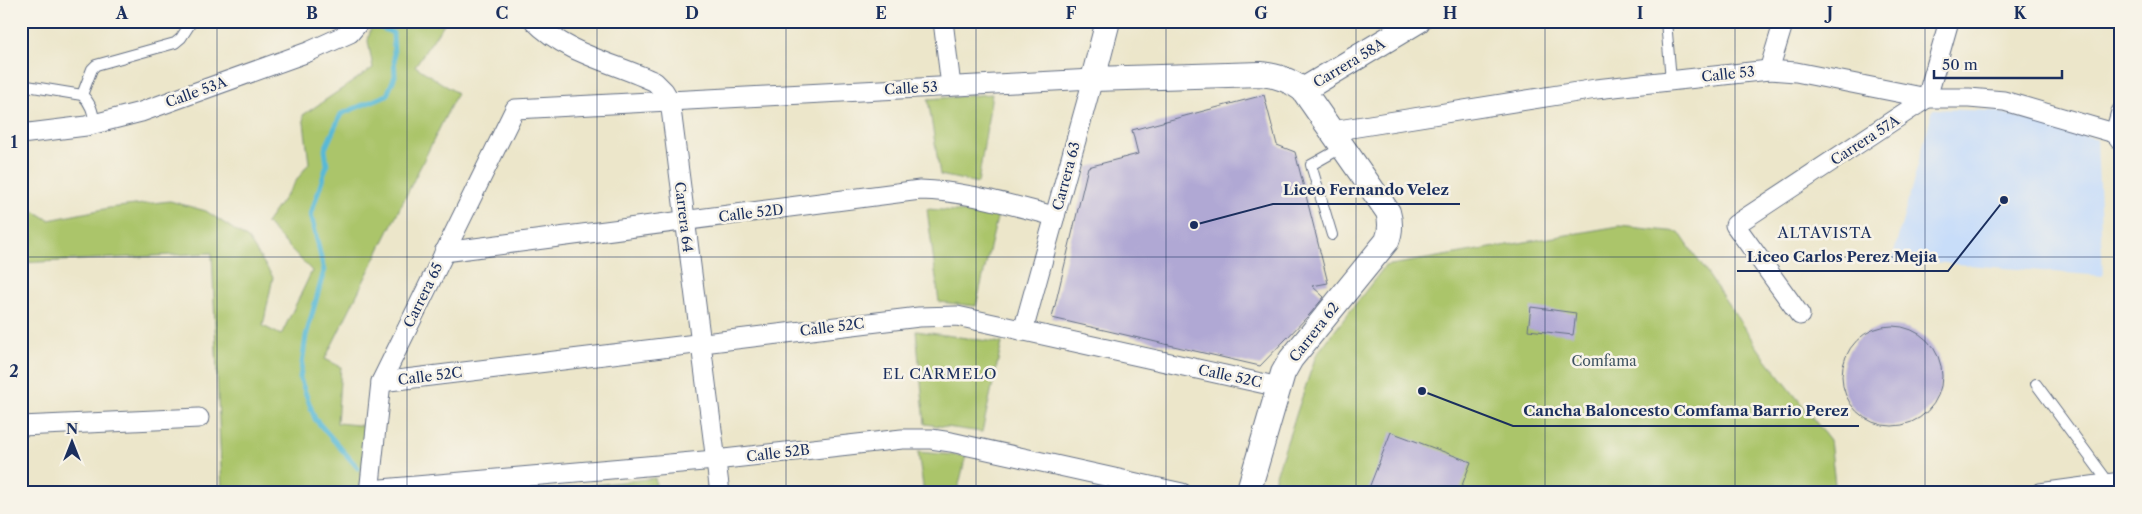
<svg xmlns="http://www.w3.org/2000/svg" width="2142" height="514" font-family="'Libre Caslon Text',serif">
<style>
.built{fill:#c8ddf9}
.green{fill:#abc56b;stroke:#637a64}
.lines{fill:none;stroke-linecap:round;stroke-linejoin:round}
.stream{stroke:#58b9d6;stroke-width:5}
.building{fill:#b0a8d4}
.service-casing{stroke:#646f84;stroke-width:12}
.minor-casing{stroke:#646f84;stroke-width:21}
.tertiary-casing{stroke:#646f84;stroke-width:26}
.service{stroke:#fff;stroke-width:10}
.minor{stroke:#fff;stroke-width:19}
.tertiary{stroke:#fff;stroke-width:24}
.grid{fill:none;stroke:#1b2f5e;stroke-width:1;stroke-opacity:0.55}
.labels{text-anchor:middle;dominant-baseline:central;stroke-width:5;stroke-linejoin:round;paint-order:stroke}
.street-label{font-size:14px;fill:#1b2f5e;stroke:#f7f3e8}
.park-label{font-size:14px;fill:#3f5461;stroke:#f7f3e8}
.neighbourhood-label{font-size:15px;letter-spacing:1px;fill:#1b2f5e;stroke:#f7f3e8}
.leader{fill:none;stroke:#1b2f5e;stroke-width:2}
.callout-dot{fill:#1b2f5e;stroke:#f7f3e8;stroke-width:2}
.callout-label{font-size:15px;text-anchor:middle;font-weight:bold;fill:#1b2f5e;stroke:#f7f3e8;stroke-width:5;stroke-linejoin:round;paint-order:stroke}
.neatline{fill:none;stroke:#1b2f5e;stroke-width:2}
.grid-label{font-size:16px;text-anchor:middle;font-weight:bold;fill:#1b2f5e}
</style>
<rect width="100%" height="100%" fill="#f7f3e8"/>
<filter id="ink" filterUnits="userSpaceOnUse"><feTurbulence type="fractalNoise" baseFrequency=".02" numOctaves="2"/><feDisplacementMap in="SourceGraphic" scale="10" xChannelSelector="R" yChannelSelector="G"/><feConvolveMatrix kernelMatrix="1 2 1 2 8 2 1 2 1" color-interpolation-filters="sRGB"/></filter>
<filter id="wash" filterUnits="userSpaceOnUse"><feTurbulence type="fractalNoise" baseFrequency=".0096" numOctaves="4" result="noise"/><feDisplacementMap in="SourceGraphic" scale="20" xChannelSelector="R" yChannelSelector="G"/><feGaussianBlur stdDeviation="1.12" result="paint"/><feColorMatrix in="noise" values="0 0 0 0 0 0 0 0 0 0 0 0 0 0 0 0 0 1.4 0 .05"/><feComposite in="paint" operator="in"/></filter>
<g filter="url(#wash)">
<rect width="100%" height="100%" fill="#ece6ca"/>
<polygon class="built" points="1933,109 1996,111 2097,139 2103,276 1931,262 1891,263"/>
<g class="green">
<polygon points="372,21 446,21 415,66 457,93 325,359 341,367 337,423 368,426 359,493 222,493 212,253 21,263 21,203 49,220 109,208 170,201 206,211 248,239 273,277 263,326 281,335 312,271 266,223 309,163 303,115 373,68 368,41"/>
<polygon points="992,94 978,183 940,175 928,99"/>
<polygon points="927,209 998,214 976,306 939,302"/>
<polygon points="1619,226 1679,232 1762,354 1830,440 1836,493 1270,493 1316,355 1385,266"/>
<polygon points="916,331 1002,343 982,432 925,424"/>
<polygon points="918,452 966,456 957,493 924,493"/>
<polygon points="655,478 657,493 539,492"/>
</g>
<g class="lines">
<polyline class="stream" points="358,468 315,419 300,378 306,336 324,271 311,214 327,165 325,149 341,114 387,95 395,76 393,33 370,23"/>
</g>
<g id="blocks">
<g class="building">
<polygon points="1264,95 1277,145 1295,152 1328,283 1312,286 1324,297 1310,314 1260,366 1052,318 1088,167 1138,154 1132,130"/>
<polygon points="1531,307 1576,313 1573,335 1528,330"/>
<circle cx="1892" cy="376" r="50"/>
<polygon points="1391,432 1471,462 1459,493 1367,493"/>
</g>
</g>
</g>
<g filter="url(#ink)">
<use href="#blocks" fill-opacity="0" stroke="#646f84" stroke-width="1"/>
<g class="lines">
<defs>
<g id="service">
<polyline points="1666,21 1671,80"/>
<path d="M21 85 82 95C91 103 93 112 95 124"/>
<polyline points="82,95 92,69 96,65 175,43 181,38 192,21"/>
<polyline points="1332,235 1311,165 1343,147"/>
<polyline points="2036,384 2109,483"/>
</g>
<g id="minor">
<path d="M534 21C566 54 615 63 655 82L664 91 670 101 720 493"/>
<polyline points="943,21 951,86"/>
<polyline points="1769,70 1784,21"/>
<polyline points="2121,112 2115,133 2121,141"/>
<polyline points="1332,131 1596,89 1769,70 1796,72 1927,98 1969,98 2004,101 2121,135"/>
<polyline points="21,134 86,126 141,112 308,52 350,33 360,21"/>
<path d="M444 252 920 190C966 191 1010 205 1055 216"/>
<polyline points="1800,315 1735,225 1927,98 1949,21"/>
<polyline points="381,382 919,317 957,316 1279,387"/>
<polyline points="21,426 199,418"/>
<polyline points="370,490 715,460 902,439 931,439 951,442 1182,493"/>
<polyline points="369,493 381,382 515,109 1093,79 1023,331"/>
<polyline points="2040,493 2121,482"/>
</g>
<g id="tertiary">
<path d="M1108 21 1093 79 1261 74C1278 76 1290 80 1303 90L1388 212C1391 222 1391 231 1387 241L1291 359 1283 373 1248 493"/>
<polyline points="1303,90 1418,21"/>
</g>
</defs>
<use href="#service" class="service-casing"/>
<use href="#minor" class="minor-casing"/>
<use href="#tertiary" class="tertiary-casing"/>
<use href="#service" class="service"/>
<use href="#minor" class="minor"/>
<use href="#tertiary" class="tertiary"/>
</g>
</g>
<path class="grid" d="M217 21V493M407 21V493M597 21V493M786 21V493M976 21V493M1166 21V493M1356 21V493M1545 21V493M1735 21V493M1925 21V493M21 257H2121"/>
<g class="labels">
<g class="street-label">
<text transform="translate(1349 63) rotate(-31)">Carrera 58A</text>
<text transform="translate(1728 74) rotate(-6)">Calle 53</text>
<text transform="translate(911 88) rotate(-3)">Calle 53</text>
<text transform="translate(196 92) rotate(-20)">Calle 53A</text>
<text transform="translate(1865 140) rotate(-33)">Carrera 57A</text>
<text transform="translate(1066 176) rotate(-75)">Carrera 63</text>
<text transform="translate(751 213) rotate(-7)">Calle 52D</text>
<text transform="translate(684 217) rotate(83)">Carrera 64</text>
<text transform="translate(423 295) rotate(-64)">Carrera 65</text>
<text transform="translate(832 327) rotate(-7)">Calle 52C</text>
<text transform="translate(1314 332) rotate(-52)">Carrera 62</text>
<text transform="translate(430 376) rotate(-7)">Calle 52C</text>
<text transform="translate(1230 376) rotate(12)">Calle 52C</text>
<text transform="translate(778 453) rotate(-7)">Calle 52B</text>
</g>
<g class="park-label">
<text x="1604" y="361">Comfama</text>
</g>
<g class="neighbourhood-label">
<text x="1825" y="232">ALTAVISTA</text>
<text x="940" y="373">EL CARMELO</text>
</g>
</g>
<path class="leader" d="M1194 225L1273 204H1460M2004 200L1948 271H1737M1422 391L1513 426H1859"/>
<g class="callout-dot">
<circle cx="1194" cy="225" r="5"/>
<circle cx="2004" cy="200" r="5"/>
<circle cx="1422" cy="391" r="5"/>
</g>
<g class="callout-label">
<text x="1366" y="195">Liceo Fernando Velez</text>
<text x="1842" y="262">Liceo Carlos Perez Mejia</text>
<text x="1686" y="416">Cancha Baloncesto Comfama Barrio Perez</text>
</g>
<rect width="2142" height="514" fill="none" stroke="#f7f3e8" stroke-width="55"/>
<g transform="translate(72 442)" stroke="#f7f3e8" stroke-width="4" paint-order="stroke">
<path d="M0-4L9 19L0 12L-9 19Z" fill="#1b2f5e"/>
<text y="-8" font-size="14" font-weight="bold" text-anchor="middle" fill="#1b2f5e">N</text>
</g>
<path d="M1934 70v8h128v-8" fill="none" stroke="#1b2f5e" stroke-width="2.5"/>
<text x="1942" y="70" font-size="15" fill="#1b2f5e" stroke="#f7f3e8" stroke-width="4" paint-order="stroke">50 m</text>
<rect x="28" y="28" width="2086" height="458" class="neatline"/>
<g class="grid-label">
<text x="122" y="19">A</text>
<text x="312" y="19">B</text>
<text x="502" y="19">C</text>
<text x="692" y="19">D</text>
<text x="881" y="19">E</text>
<text x="1071" y="19">F</text>
<text x="1261" y="19">G</text>
<text x="1450" y="19">H</text>
<text x="1640" y="19">I</text>
<text x="1830" y="19">J</text>
<text x="2020" y="19">K</text>
<text x="14" y="148">1</text>
<text x="14" y="377">2</text>
</g>
</svg>
